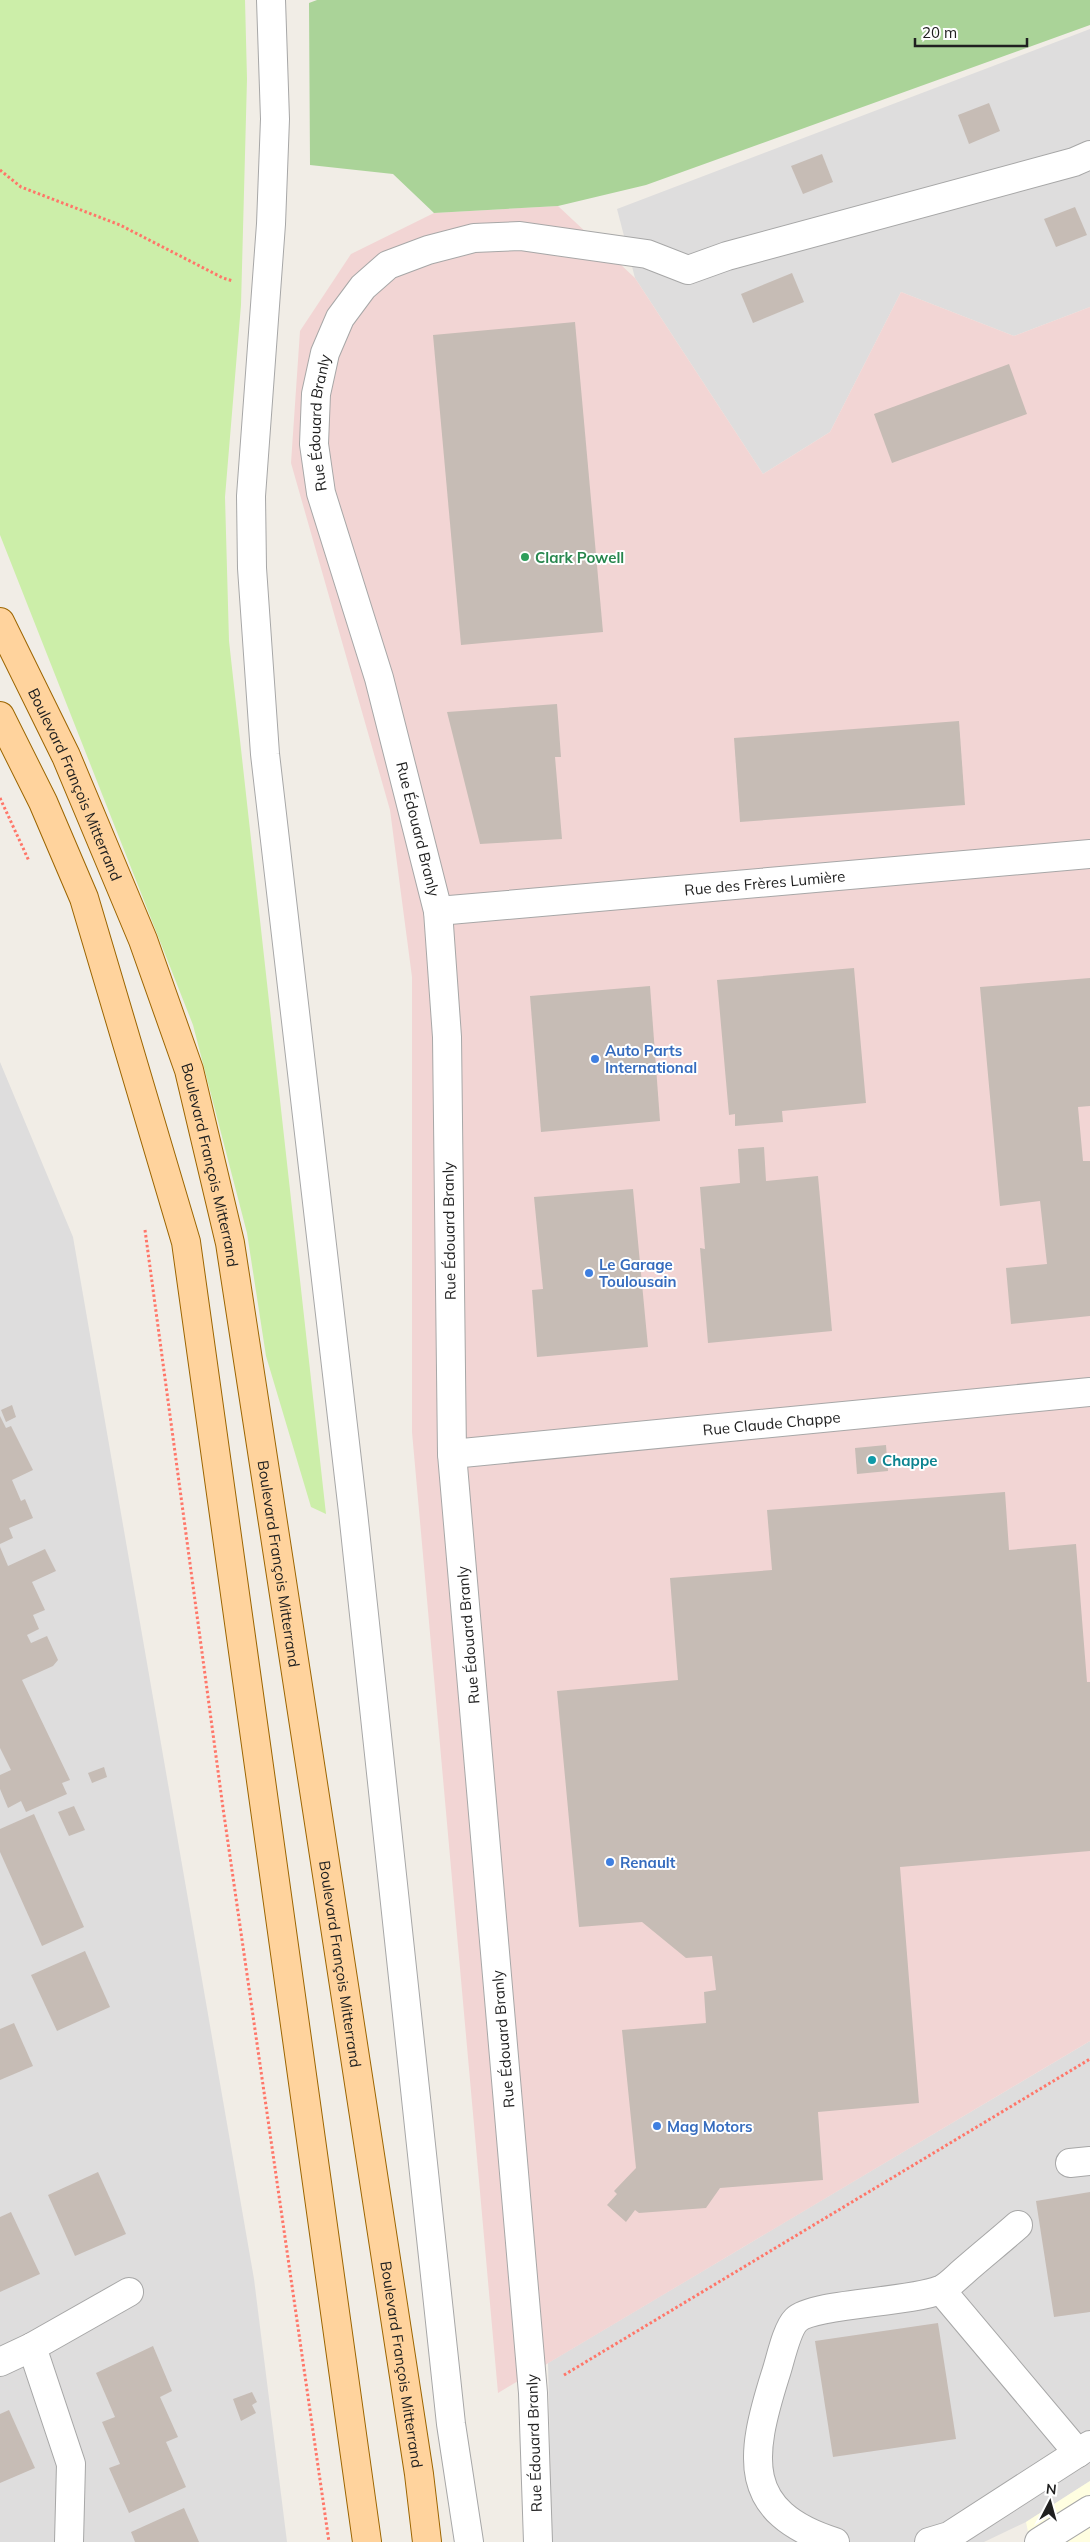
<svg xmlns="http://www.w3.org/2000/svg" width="1090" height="2542" font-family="Mulish,sans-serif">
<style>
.residential{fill:#dedddd}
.commercial{fill:#f2d5d4}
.education{fill:#fffee1}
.grass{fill:#cceea9}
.forest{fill:#aad398}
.building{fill:#c6bcb5}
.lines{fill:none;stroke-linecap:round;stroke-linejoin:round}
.minor-casing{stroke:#a7a7a7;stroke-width:30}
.major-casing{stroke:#9c6500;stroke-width:30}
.path{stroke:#ff7669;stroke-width:3;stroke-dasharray:2.5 2.5;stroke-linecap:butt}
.minor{stroke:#fff;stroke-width:28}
.major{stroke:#ffd39d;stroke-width:28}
.leisure-dot{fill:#2e9e5b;stroke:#fff;stroke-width:2}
.shop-dot{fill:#3f7fe0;stroke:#fff;stroke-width:2}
.culture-dot{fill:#0f9aa8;stroke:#fff;stroke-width:2}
.labels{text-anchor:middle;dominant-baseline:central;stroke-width:4;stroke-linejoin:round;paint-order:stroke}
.street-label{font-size:15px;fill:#202020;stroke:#fff}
.leisure-label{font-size:15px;font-weight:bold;fill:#27864d;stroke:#fff;text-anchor:start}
.shop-label{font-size:15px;font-weight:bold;fill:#366cbe;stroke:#fff;text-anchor:start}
.culture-label{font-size:15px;font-weight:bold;fill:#0d838f;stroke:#fff;text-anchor:start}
</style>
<rect width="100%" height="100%" fill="#f1ede6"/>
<g class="residential">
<polygon points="1090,29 1090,307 1014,336 901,292 830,432 763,474 635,278 617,209"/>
<polygon points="0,1062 73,1237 254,2279 287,2542 0,2542"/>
<polygon points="1090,2041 1090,2481 1026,2522 984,2542 552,2542 548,2363"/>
</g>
<polygon class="commercial" points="558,206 635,278 763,474 830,432 901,292 1014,336 1090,307 1090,2041 498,2393 412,1432 412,977 390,810 291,463 300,331 351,254 434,213"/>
<polygon class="education" points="1090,2481 1090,2542 1030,2542 1026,2522"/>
<polygon class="grass" points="0,0 245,0 247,79 241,305 225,497 229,641 326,1514 311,1507 266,1356 247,1233 193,1025 0,535"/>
<polygon class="forest" points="317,0 1090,0 1090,25 646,185 558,206 434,213 393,174 310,165 309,3"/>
<g class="building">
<polygon points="989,103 1000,131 969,144 958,115"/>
<polygon points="822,154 833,182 803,194 791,166"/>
<polygon points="1075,207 1087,235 1056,247 1044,219"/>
<polygon points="792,273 804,302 753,323 741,294"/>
<polygon points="575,322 603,632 461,645 433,335"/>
<polygon points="1009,364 1027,414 892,463 874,414"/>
<polygon points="557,704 561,757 555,757 562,839 480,844 447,712"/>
<polygon points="959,721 965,805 740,822 734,738"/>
<polygon points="854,968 866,1103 782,1111 783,1122 735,1126 735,1114 729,1115 717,980"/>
<polygon points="1090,978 1090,1106 1078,1107 1083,1161 1090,1161 1090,1316 1011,1324 1006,1268 1047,1264 1040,1201 1000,1206 980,987"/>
<polygon points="650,986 660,1121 541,1132 530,996"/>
<polygon points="764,1147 766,1181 818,1176 832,1331 708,1343 700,1248 705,1249 700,1187 740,1183 738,1149"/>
<polygon points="633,1189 648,1347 537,1357 532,1290 543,1289 534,1197"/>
<polygon points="12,1405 16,1417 6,1422 1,1410"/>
<polygon points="0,1416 6,1428 11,1426 33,1470 12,1480 21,1501 25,1499 33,1518 9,1528 13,1538 0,1544"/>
<polygon points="886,1445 888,1471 857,1474 855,1448"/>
<polygon points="1005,1492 1009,1550 1076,1544 1087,1682 1090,1682 1090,1851 900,1867 919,2103 818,2112 823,2180 720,2188 706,2208 639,2213 635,2210 626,2222 607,2205 617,2194 614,2191 636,2168 622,2030 706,2023 704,1992 716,1990 712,1956 686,1958 642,1922 579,1927 557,1691 678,1680 670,1578 772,1570 767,1510"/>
<polygon points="0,1547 8,1566 45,1549 56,1571 32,1582 45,1610 33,1615 39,1629 27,1635 31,1643 47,1636 58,1660 53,1666 22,1680 70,1780 62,1783 67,1794 26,1812 21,1801 8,1808 0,1789 0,1775 11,1770 0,1748"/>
<polygon points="104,1767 107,1777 92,1783 88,1773"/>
<polygon points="74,1806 85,1830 69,1836 58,1812"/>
<polygon points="34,1814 84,1927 42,1946 0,1852 0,1829"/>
<polygon points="85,1951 110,2007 57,2031 31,1975"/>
<polygon points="14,2023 33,2066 0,2080 0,2029"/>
<polygon points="98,2172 126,2234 75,2256 48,2195"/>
<polygon points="1090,2192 1090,2312 1054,2317 1036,2201"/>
<polygon points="11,2212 40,2274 0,2292 0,2217"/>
<polygon points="938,2323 956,2439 833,2457 815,2341"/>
<polygon points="153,2346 172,2391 160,2397 178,2437 166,2442 186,2487 129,2513 109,2468 120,2464 102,2422 115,2417 96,2373"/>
<polygon points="252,2392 257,2402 252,2405 256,2413 241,2421 233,2399"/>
<polygon points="9,2410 35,2468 0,2483 0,2414"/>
<polygon points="184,2508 199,2542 135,2542 131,2532"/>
</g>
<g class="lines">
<defs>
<g id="minor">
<polyline points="271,0 275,119 271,224 251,496 252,568 265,754 353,1512 451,2424 469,2542"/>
<path id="s1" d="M438 911 1090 854"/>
<path id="s2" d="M452 1454 1090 1392"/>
<polyline points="1070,2163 1090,2161"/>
<polyline points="941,2290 1078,2453"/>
<polyline points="0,2362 32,2347"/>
<polyline points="69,2542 71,2464 32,2347 129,2292"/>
<path id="s3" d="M538 2542 533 2393 452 1454 447 1037 438 911 379 678 321 493 314 444 316 394 325 353 340 318 363 287 388 265 428 250 474 238 520 236 647 254 688 270 727 256 1074 162 1090 155"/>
<path d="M835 2542C740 2512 750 2456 775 2376 780 2362 786 2330 796 2320 813 2303 908 2303 940 2290 948 2287 956 2278 963 2272 981 2256 1000 2241 1018 2225"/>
<polyline points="929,2542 949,2536 1090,2445"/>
<polyline points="1039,2542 1090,2510"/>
</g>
<g id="major">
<path id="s4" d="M0 622 66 756 143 940 189 1070 230 1243 419 2474 427 2542"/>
<polyline points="0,716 43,802 84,898 186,1242 367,2542"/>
</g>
</defs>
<use href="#minor" class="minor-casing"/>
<use href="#major" class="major-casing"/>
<g class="path">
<polyline points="0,170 21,187 120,225 223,278 233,281"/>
<polyline points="0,798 29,861"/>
<polyline points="145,1230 223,1808 329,2542"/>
<polyline points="564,2375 1090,2059"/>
</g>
<use href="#minor" class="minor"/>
<use href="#major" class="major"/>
</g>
<circle class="leisure-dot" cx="525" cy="557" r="5"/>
<g class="shop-dot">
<circle cx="595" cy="1059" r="5"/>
<circle cx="589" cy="1273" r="5"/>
<circle cx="610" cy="1862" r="5"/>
<circle cx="657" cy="2126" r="5"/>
</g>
<circle class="culture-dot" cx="872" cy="1460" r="5"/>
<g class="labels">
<g class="street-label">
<text stroke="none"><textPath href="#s3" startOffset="2140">Rue Édouard Branly</textPath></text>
<text stroke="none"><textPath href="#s4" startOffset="179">Boulevard François Mitterrand</textPath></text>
<text transform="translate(418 829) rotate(76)">Rue Édouard Branly</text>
<text stroke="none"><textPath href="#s1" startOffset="328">Rue des Frères Lumière</textPath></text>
<text stroke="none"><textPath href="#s4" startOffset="584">Boulevard François Mitterrand</textPath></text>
<text transform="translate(449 1231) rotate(-91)">Rue Édouard Branly</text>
<text stroke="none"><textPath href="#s2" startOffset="321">Rue Claude Chappe</textPath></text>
<text stroke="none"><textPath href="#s4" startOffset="989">Boulevard François Mitterrand</textPath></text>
<text transform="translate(468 1635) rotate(-95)">Rue Édouard Branly</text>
<text stroke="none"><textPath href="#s4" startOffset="1394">Boulevard François Mitterrand</textPath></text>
<text transform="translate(503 2039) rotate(-95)">Rue Édouard Branly</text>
<text stroke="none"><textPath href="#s4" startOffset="1799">Boulevard François Mitterrand</textPath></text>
<text transform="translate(534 2443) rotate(-92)">Rue Édouard Branly</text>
</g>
<g class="leisure-label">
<text x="535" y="557">Clark Powell</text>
</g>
<g class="shop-label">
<text x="605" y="1050">Auto Parts<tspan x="605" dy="17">International</tspan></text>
<text x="599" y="1264">Le Garage<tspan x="599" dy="17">Toulousain</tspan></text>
<text x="620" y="1862">Renault</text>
<text x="667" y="2126">Mag Motors</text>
</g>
<g class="culture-label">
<text x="882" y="1460">Chappe</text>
</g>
</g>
<g transform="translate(1050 2502) rotate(6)" stroke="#ffffff" stroke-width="4" paint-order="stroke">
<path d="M0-4L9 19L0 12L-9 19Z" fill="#202020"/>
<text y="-8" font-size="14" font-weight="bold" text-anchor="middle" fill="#202020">N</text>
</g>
<path d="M915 38v8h112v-8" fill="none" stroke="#202020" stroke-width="2.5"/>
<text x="922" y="38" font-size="15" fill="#202020" stroke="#ffffff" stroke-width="4" paint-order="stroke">20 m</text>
</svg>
